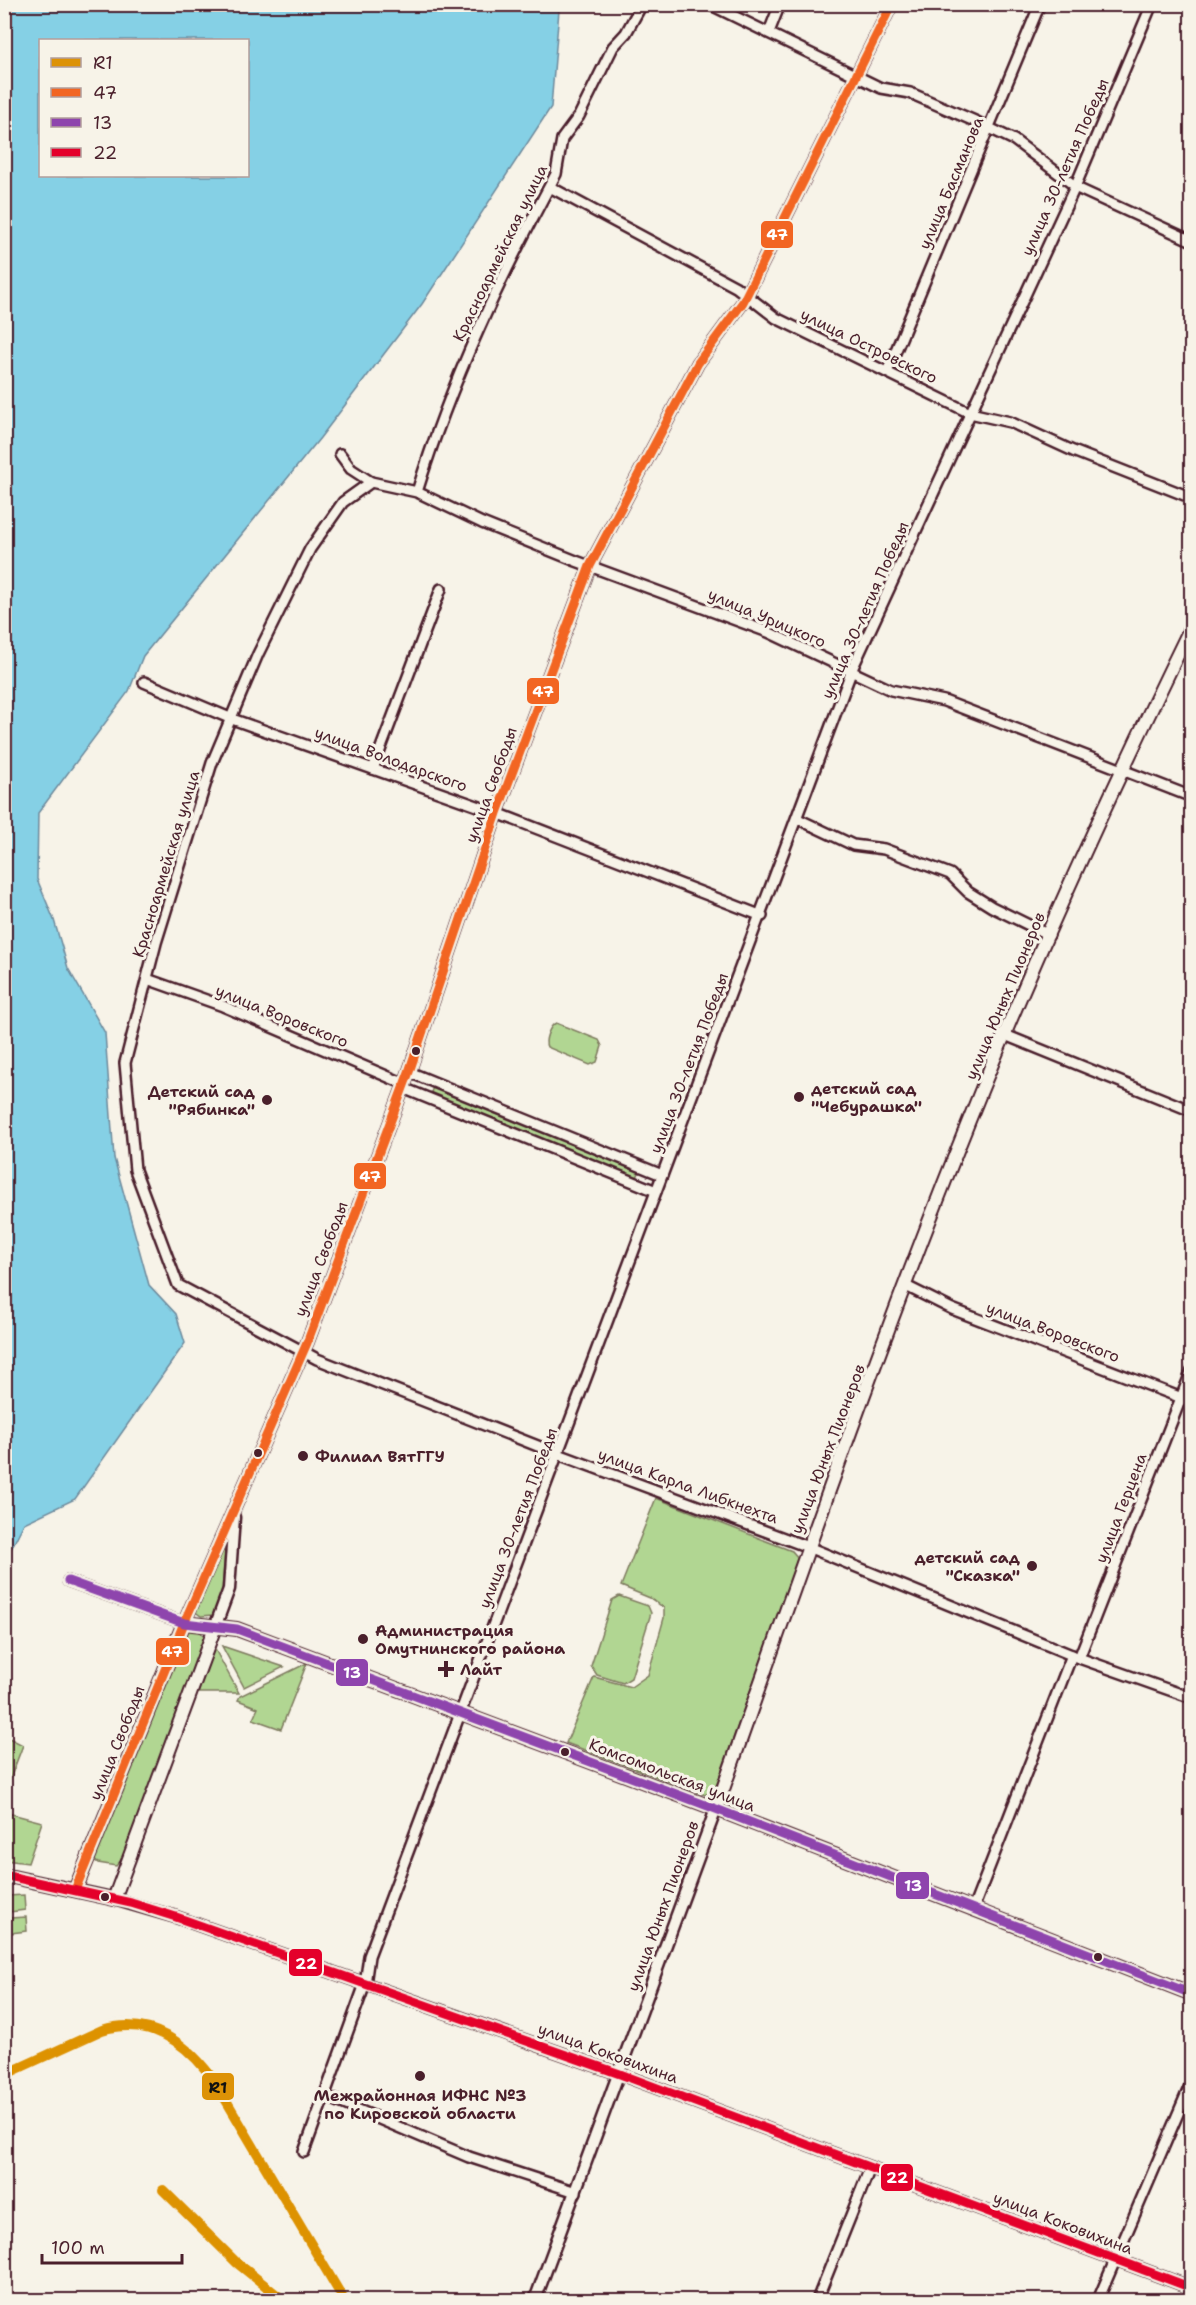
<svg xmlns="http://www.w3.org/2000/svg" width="1196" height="2305" font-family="'Shantell Sans',sans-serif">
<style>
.green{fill:#b1d692;stroke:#7e7a5e;stroke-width:1.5}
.water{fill:#85d0e5;stroke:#6d899b;stroke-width:1.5;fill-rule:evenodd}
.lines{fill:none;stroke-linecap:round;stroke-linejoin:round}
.minor-casing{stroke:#4a1f2b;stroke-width:14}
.tertiary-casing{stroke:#4a1f2b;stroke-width:15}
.secondary-casing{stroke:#4a1f2b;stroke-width:16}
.minor{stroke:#f7f3e8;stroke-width:9}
.tertiary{stroke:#f7f3e8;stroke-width:10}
.secondary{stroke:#f7f3e8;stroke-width:12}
.bus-1-casing{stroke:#f7f3e8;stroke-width:14}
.bus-2-casing{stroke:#f7f3e8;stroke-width:14}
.bus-3-casing{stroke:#f7f3e8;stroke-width:14}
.bus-1{stroke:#f26522;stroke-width:9}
.bus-2{stroke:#8e44ad;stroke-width:9}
.bus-3{stroke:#e4002b;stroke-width:9}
.rail-1-casing{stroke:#f7f3e8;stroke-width:15}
.rail-1{stroke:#dd9206;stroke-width:10}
.bus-dot{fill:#4a1f2b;stroke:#f7f3e8;stroke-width:2}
.labels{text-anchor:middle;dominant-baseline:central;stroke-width:6;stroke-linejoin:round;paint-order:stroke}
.street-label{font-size:16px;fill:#4a1f2b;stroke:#f7f3e8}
.poi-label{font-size:16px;font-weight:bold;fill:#4a1f2b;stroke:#f7f3e8;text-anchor:start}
.line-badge{stroke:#f7f3e8;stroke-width:2}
.badge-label{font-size:16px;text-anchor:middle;font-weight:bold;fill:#fff}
.pale-badge-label{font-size:16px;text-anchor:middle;font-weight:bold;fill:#111}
</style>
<rect width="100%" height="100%" fill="#f7f3e8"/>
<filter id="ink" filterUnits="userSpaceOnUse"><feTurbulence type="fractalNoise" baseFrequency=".0167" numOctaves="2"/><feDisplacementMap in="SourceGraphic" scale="12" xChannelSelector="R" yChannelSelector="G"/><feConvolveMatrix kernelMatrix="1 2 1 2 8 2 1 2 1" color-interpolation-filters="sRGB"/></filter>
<g filter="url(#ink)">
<g class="green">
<path d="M556 1023 599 1040 602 1046 597 1062 590 1065 547 1047C544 1041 549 1026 556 1023Z"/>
<polygon points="433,1087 640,1171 636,1179 430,1095"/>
<polygon points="656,1498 792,1551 798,1558 715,1789 705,1795 566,1743 594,1677 631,1687 648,1675 664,1618 664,1608 650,1598 621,1586"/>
<polygon points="223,1549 225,1553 222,1591 213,1615 201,1616 194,1611"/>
<polygon points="619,1596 648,1606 651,1613 631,1678 623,1683 597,1675 591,1666 612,1600"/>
<polygon points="185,1628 198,1631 206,1637 123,1858 116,1866 98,1863 93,1859"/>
<polygon points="212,1644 239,1693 194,1693"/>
<polygon points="222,1646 284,1667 244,1687"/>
<polygon points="307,1663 281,1729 253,1719 258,1708 238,1700 240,1696"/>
<polygon points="5,1736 23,1745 5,1792"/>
<polygon points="4,1812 42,1822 28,1863 5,1860"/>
<polygon points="24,1895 25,1910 10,1912 8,1896"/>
<polygon points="26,1917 27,1931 11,1933 10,1918"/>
</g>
<path class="water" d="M5 4H559V10L551 107 422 304 320 438 143 656 129 691 38 813 37 879 54 920 68 968 105 1033 114 1158 149 1285 176 1314 185 1343 75 1499 24 1523 5 1561ZM40 40H248V176H40Z"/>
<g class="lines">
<defs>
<g id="minor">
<polyline points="709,4 881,88 910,93 977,122 1014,140 1079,189 1192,241"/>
<polyline points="769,32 780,4"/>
<polyline points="550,187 736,287 776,318 970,413 1010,422 1073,451 1192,498"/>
<polyline points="887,372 1040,4"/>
<polyline points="340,454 351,469 371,482 417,492 482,523 576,561 768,632 891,690 944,701 1192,797"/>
<polyline points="371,482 343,502 310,549 258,654 212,763 156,943 125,1063 135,1170 178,1285 317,1359 558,1454 808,1547 1079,1658 1192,1698"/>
<path d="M417 492C451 381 501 276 556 174L562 139 579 116 613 47 626 33 642 4"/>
<polyline points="144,682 232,719 497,813 762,916"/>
<polyline points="373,769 441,589"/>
<polyline points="798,819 853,845 884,849 950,874 968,892 992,907 1049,935"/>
<polyline points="147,979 223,1006 405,1084"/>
<polyline points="1005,1035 1192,1111"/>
<polyline points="409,1072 662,1175"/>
<polyline points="403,1088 656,1191"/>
<polyline points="906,1286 952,1309 1192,1402"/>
<polyline points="68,1581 184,1623"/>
<polyline points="1079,1658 1192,1370"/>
<polyline points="973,1909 1072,1655"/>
<polyline points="323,2095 469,2157 576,2192"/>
<polyline points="304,2152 365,1984 369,1956 853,667 1075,187 1152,4"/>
<polyline points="817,2300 870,2168"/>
<polyline points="1098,2300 1192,2081"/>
</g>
<g id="tertiary">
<polyline points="184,1623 307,1343 409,1072 497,813 590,566 698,363 743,302 892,4"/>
<polyline points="215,1627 229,1589 234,1517"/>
<polyline points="114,1899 176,1917 620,2074 1192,2288"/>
<polyline points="535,2300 716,1809"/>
</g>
<g id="secondary">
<path d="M716 1809C808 1549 898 1288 1005 1033 1063 895 1126 760 1192 625"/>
<polyline points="4,1875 114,1899 215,1627"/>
<polyline points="75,1890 184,1623 237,1629 716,1809 1192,1994"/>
</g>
</defs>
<use href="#minor" class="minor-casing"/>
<use href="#tertiary" class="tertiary-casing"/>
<use href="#secondary" class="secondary-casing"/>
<use href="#minor" class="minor"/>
<use href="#tertiary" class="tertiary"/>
<use href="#secondary" class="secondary"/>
<defs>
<polyline id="bus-1" points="75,1890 184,1623 307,1343 409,1072 497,813 590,566 698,363 743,302 892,4"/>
<polyline id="bus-2" points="68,1581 184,1623 237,1629 716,1809 1192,1994"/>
<polyline id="bus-3" points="4,1875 131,1903 176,1917 620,2074 1192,2288"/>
</defs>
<use href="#bus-1" class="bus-1-casing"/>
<use href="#bus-2" class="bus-2-casing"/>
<use href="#bus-3" class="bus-3-casing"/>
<use href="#bus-1" class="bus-1"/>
<use href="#bus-2" class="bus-2"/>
<use href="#bus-3" class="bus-3"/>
<defs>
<g id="rail-1">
<path d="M4 2075 102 2030C152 2015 190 2045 217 2085L344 2300"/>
<polyline points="163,2190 236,2262 283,2300"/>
</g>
</defs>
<use href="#rail-1" class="rail-1-casing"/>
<use href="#rail-1" class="rail-1"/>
</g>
</g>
<g class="bus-dot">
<circle cx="416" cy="1051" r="5"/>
<circle cx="799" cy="1097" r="6"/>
<circle cx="267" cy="1100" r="6"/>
<circle cx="258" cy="1453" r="5"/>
<circle cx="303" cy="1456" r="6"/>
<circle cx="1032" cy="1566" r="6"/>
<circle cx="363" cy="1639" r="6"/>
<path d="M443 1660h6v6h6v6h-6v6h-6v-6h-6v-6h6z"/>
<circle cx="565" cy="1752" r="5"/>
<circle cx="105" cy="1897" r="5"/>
<circle cx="1098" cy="1957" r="5"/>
<circle cx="420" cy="2076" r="6"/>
</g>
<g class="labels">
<g class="street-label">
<text transform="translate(1065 167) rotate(-66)">улица 30-летия Победы</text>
<text transform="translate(951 183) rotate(-67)">улица Басманова</text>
<text transform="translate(500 253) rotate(-64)">Красноармейская улица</text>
<text transform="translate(869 346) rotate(26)">улица Островского</text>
<text transform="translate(865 610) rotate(-66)">улица 30-летия Победы</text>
<text transform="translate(767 618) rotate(23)">улица Урицкого</text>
<text transform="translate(391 759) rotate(20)">улица Володарского</text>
<text transform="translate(491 785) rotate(-70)">улица Свободы</text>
<text transform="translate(166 864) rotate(-73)">Красноармейская улица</text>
<text transform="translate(1005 996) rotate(-67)">улица Юных Пионеров</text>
<text transform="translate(282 1016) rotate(22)">улица Воровского</text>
<text transform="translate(689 1063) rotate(-69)">улица 30-летия Победы</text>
<text transform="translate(321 1259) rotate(-69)">улица Свободы</text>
<text transform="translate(1053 1332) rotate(21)">улица Воровского</text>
<text transform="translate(828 1449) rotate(-69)">улица Юных Пионеров</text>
<text transform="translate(688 1486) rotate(20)">улица Карла Либкнехта</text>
<text transform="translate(1121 1508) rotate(-69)">улица Герцена</text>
<text transform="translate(518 1518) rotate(-69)">улица 30-летия Победы</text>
<text transform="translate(117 1743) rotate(-68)">улица Свободы</text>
<text transform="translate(672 1775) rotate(21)">Комсомольская улица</text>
<text transform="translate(663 1906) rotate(-70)">улица Юных Пионеров</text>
<text transform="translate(608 2053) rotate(20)">улица Коковихина</text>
<text transform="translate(1063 2223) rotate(21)">улица Коковихина</text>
</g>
<g class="poi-label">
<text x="811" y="1088">детский сад<tspan x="811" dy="18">"Чебурашка"</tspan></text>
<text x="255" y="1091" text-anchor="end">Детский сад<tspan x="255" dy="18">"Рябинка"</tspan></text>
<text x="315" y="1456">Филиал ВятГГУ</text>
<text x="1020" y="1557" text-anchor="end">детский сад<tspan x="1020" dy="18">"Сказка"</tspan></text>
<text x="375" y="1630">Администрация<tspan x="375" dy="18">Омутнинского района</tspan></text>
<text x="460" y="1669">Лайт</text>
<text x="420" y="2095" text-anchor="middle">Межрайонная ИФНС №3<tspan x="420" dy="18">по Кировской области</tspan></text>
</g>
</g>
<g class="line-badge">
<rect x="760" y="220" width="34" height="29" rx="6" fill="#f26522"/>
<rect x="526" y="677" width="34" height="28" rx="6" fill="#f26522"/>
<rect x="353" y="1162" width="34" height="28" rx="6" fill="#f26522"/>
<rect x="155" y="1637" width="35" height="29" rx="6" fill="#f26522"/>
<rect x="335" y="1658" width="34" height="29" rx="6" fill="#8e44ad"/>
<rect x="895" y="1871" width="35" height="29" rx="6" fill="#8e44ad"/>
<rect x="288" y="1948" width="35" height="29" rx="6" fill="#e4002b"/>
<rect x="201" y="2072" width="34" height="29" rx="6" fill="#dd9206"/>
<rect x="880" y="2163" width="34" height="29" rx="6" fill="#e4002b"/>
</g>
<g class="badge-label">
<text x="777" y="240">47</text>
<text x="543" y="697">47</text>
<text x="370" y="1182">47</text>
<text x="172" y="1657">47</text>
<text x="352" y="1678">13</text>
<text x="913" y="1891">13</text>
<text x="306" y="1969">22</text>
<text x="897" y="2183">22</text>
</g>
<g class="pale-badge-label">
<text x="218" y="2093">R1</text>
</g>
<rect width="1196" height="2305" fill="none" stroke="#f7f3e8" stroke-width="24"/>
<rect x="12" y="12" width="1172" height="2281" fill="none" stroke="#4a1f2b" stroke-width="2" filter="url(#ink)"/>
<rect x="39" y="39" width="210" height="138" fill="#f7f3e8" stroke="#b29e9c" stroke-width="1.5"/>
<rect x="51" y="58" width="30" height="9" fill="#dd9206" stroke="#b29e9c" stroke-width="1.5"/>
<text x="93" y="69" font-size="18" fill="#4a1f2b">R1</text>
<rect x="51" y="88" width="30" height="9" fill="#f26522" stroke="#b29e9c" stroke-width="1.5"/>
<text x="93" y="99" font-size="18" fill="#4a1f2b">47</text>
<rect x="51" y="118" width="30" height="9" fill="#8e44ad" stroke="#b29e9c" stroke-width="1.5"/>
<text x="93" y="129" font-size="18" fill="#4a1f2b">13</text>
<rect x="51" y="148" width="30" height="9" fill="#e4002b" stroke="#b29e9c" stroke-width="1.5"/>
<text x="93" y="159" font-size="18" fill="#4a1f2b">22</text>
<path d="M42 2254v9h140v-9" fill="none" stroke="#4a1f2b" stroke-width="3"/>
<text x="51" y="2254" font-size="18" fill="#4a1f2b" stroke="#f7f3e8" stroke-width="4.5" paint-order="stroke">100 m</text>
</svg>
